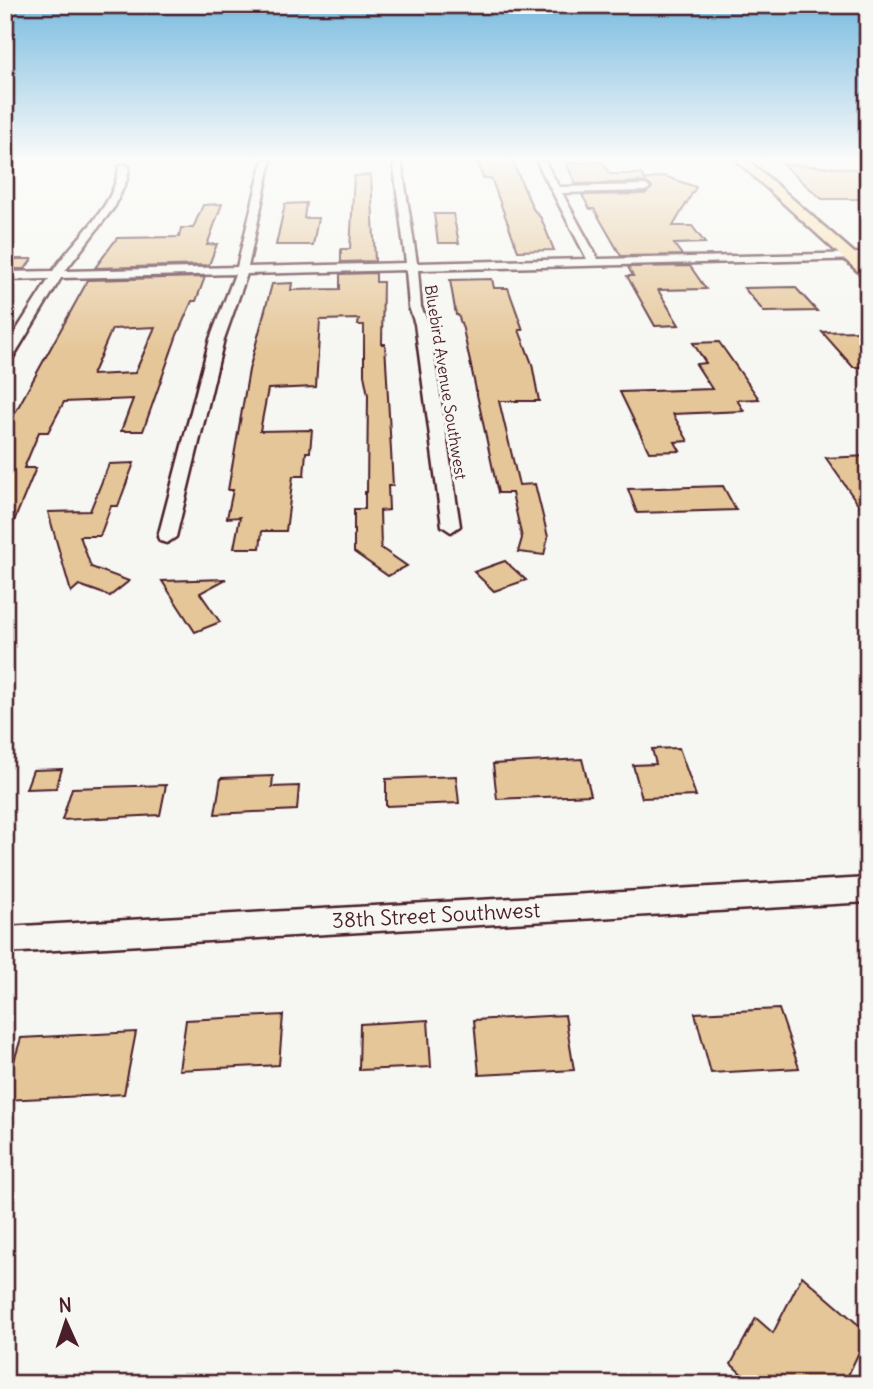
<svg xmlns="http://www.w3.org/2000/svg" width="873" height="1389" font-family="Delius,sans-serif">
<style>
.building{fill:#e5c698;stroke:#4a1f2b;stroke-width:2;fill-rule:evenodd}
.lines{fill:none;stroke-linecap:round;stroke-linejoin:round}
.minor-casing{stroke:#4a1f2b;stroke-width:5}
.major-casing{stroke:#4a1f2b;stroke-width:5}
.minor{fill:#f6f6f2;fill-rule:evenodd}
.major{fill:#f8deab;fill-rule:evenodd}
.labels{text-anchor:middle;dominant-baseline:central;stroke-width:6;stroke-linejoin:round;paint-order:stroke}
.far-street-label{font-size:16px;fill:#4a1f2b;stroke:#f6f6f2}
.near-street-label{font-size:21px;fill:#4a1f2b;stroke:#f6f6f2}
</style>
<rect width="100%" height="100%" fill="#f6f6f2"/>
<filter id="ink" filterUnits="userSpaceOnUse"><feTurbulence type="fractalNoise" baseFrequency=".0143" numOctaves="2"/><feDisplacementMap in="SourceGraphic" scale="14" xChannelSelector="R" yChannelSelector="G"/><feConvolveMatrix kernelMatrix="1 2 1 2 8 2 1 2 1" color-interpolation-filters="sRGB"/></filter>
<g filter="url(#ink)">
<!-- building -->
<g class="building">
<polygon points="477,160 512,160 533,209 541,218 554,250 518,251 491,178 483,178"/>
<polygon points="602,162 610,174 641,174 645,180 664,176 696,187 673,226 692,226 705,243 674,244 682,255 621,256 594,209 590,209 582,195 645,194 652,187 645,182 576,184 566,163"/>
<polygon points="782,164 868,170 868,199 822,199"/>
<polygon points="371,175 375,261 341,262 341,249 350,249 354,176"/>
<polygon points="306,203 304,218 318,218 313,245 276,245 285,204"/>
<polygon points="222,204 207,245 217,244 209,265 95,268 117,238 179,237 181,228 193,228 203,205"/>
<polygon points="434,214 453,214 459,243 438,243"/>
<polygon points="5,259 32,259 25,269 5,269"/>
<polygon points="690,266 706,289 658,290 679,325 655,326 627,276 633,276 628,267"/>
<polygon points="376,273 376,282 383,282 382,344 385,344 393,486 388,486 389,510 380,511 381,548 407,566 388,576 354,552 354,509 365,509 365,492 367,492 368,395 364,375 364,325 358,325 359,319 320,320 316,387 268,389 260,431 312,430 310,452 306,452 304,476 293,476 286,531 262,531 260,548 234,548 240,517 227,518 233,490 228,490 249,370 272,284 292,283 291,290 340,289 340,274"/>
<path d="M205 277 196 301H192L177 335 143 431H121L133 399 64 402 48 432H39L24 468H36L5 543V431L88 280ZM155 327 135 373 92 375 112 329Z"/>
<polygon points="492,279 494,288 508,288 523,330 519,330 532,364 539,401 499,401 519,485 535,484 548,537 544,555 518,552 522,538 512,493 498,493 463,329 458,315 456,315 450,280"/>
<polygon points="795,287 817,311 764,312 744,288"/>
<polygon points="859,331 868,340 868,367 853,367 822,332"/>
<polygon points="719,342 759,399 737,400 744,411 673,414 688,441 675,442 680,451 649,452 620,392 712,389 696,364 706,363 693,343"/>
<polygon points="868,456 868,518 826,458"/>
<polygon points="134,463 118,506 111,506 100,536 80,536 91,567 129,581 110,596 79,585 71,592 48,512 90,511 109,464"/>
<polygon points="723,486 736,510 637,513 628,489"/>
<polygon points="505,561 526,580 494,591 474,572"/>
<polygon points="226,579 200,593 220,622 195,632 162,581"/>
<polygon points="679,748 696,796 642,798 633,765 656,764 652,749"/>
<polygon points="582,759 591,795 497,799 493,764"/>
<polygon points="62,769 56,788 26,789 33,770"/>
<polygon points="273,776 272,787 299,786 297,810 215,814 221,778"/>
<polygon points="456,776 459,803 386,806 386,779"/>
<polygon points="166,785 160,815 62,820 72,788"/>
<polygon points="779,1009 799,1068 711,1073 695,1013"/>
<polygon points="283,1015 279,1065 179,1070 186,1020"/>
<polygon points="565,1015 574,1070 479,1075 474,1020"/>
<polygon points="428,1020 431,1067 359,1070 360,1024"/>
<polygon points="136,1032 124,1094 5,1100 5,1091 21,1038"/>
<polygon points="802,1276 868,1333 844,1384 752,1384 731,1364 756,1318 773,1333"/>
</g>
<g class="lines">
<defs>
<g id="minor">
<path d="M263 160H271L248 267 406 263 393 160H401L417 263 587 259 536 160H544L559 187 645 185 650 188 645 191 562 193 598 259 868 253V259L418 270 421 307 429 324 460 526 451 532 442 526 415 324 409 307 406 270 247 274 224 339 176 537 167 543 160 541 158 537 210 339 235 274 61 278 12 359 5 363V348L49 279 5 280V272L53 271C75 237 114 210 119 167L124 164 129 167 127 179 115 206 65 271 237 267Z"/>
<polygon points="868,878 868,902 5,953 5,927"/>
</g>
<polygon id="major" points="736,160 748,160 868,265 868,277 863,276"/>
</defs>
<!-- minor casing -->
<use href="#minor" class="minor-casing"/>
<!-- major casing -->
<use href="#major" class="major-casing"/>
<!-- minor -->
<use href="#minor" class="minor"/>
<!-- major -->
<use href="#major" class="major"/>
</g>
</g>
<!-- sky -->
<linearGradient id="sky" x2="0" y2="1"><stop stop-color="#7bbce0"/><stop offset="0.45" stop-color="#fbfbf9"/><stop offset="1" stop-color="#fbfbf9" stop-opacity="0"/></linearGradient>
<rect width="873" height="354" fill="url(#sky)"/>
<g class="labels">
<!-- far-street labels -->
<g class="far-street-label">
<text transform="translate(446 382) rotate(81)">Bluebird Avenue Southwest</text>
</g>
<!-- near-street labels -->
<g class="near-street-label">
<text transform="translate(436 915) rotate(-3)">38th Street Southwest</text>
</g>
</g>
<!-- margin -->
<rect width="873" height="1389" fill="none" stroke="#f6f6f2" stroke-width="28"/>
<rect x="14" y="14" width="845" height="1361" fill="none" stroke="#4a1f2b" stroke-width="2.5" filter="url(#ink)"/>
<!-- north arrow -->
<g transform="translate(66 1322) rotate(357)" stroke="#f6f6f2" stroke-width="5" paint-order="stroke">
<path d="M0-5L12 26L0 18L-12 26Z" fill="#4a1f2b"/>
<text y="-10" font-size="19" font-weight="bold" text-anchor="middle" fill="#4a1f2b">N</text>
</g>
</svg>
